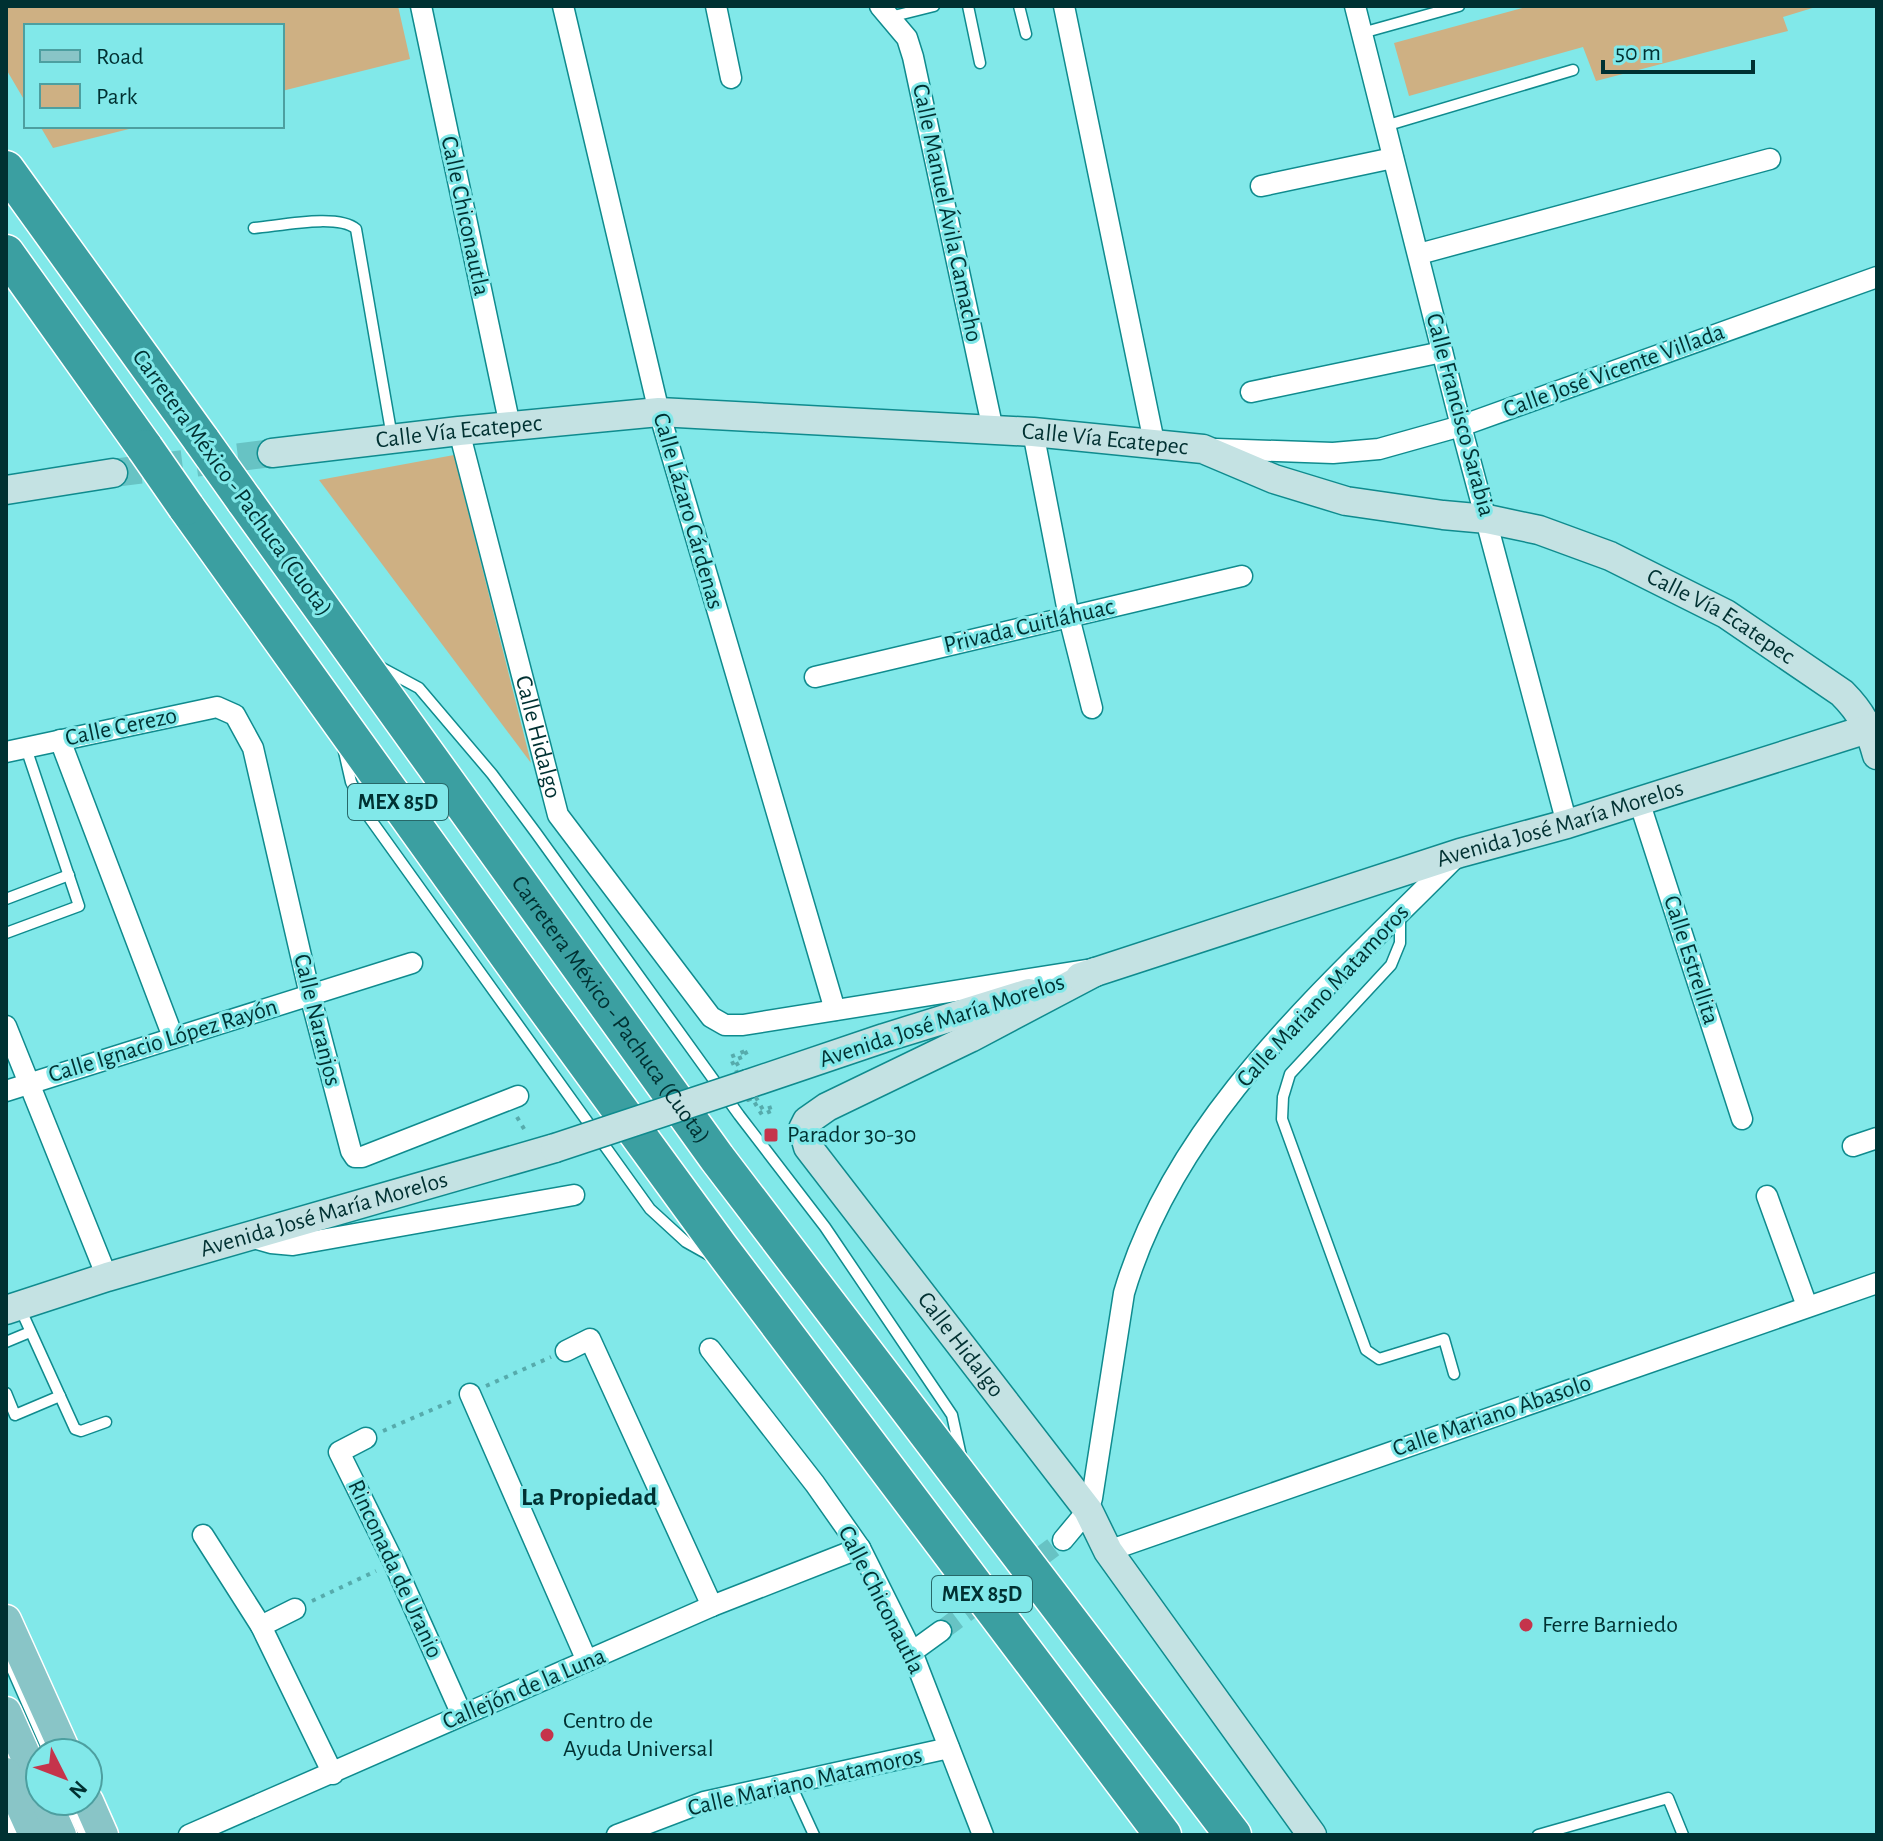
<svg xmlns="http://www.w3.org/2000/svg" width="1883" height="1841" font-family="'Alegreya Sans',sans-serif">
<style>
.green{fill:#ceb083}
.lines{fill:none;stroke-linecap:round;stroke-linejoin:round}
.street-tunnel{stroke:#67c3c4;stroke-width:20;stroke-dasharray:20 10;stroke-linecap:butt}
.secondary-tunnel{stroke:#67c3c4;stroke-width:28;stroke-dasharray:28 14;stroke-linecap:butt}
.lane-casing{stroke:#0f8b8e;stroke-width:13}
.street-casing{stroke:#0f8b8e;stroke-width:23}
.secondary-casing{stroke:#0f8b8e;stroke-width:31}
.primary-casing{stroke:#fff;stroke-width:33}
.highway-casing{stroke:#fff;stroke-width:39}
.path{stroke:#56abac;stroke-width:4;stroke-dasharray:4 6;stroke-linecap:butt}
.lane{stroke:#fff;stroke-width:10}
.street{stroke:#fff;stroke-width:20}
.secondary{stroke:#c4e2e3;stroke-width:28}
.primary{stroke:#89c5c7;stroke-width:30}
.highway{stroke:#3b9fa1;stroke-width:36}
.secondary-bridge-casing{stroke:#0f8b8e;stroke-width:31;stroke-linecap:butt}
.highway-bridge-casing{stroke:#fff;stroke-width:39;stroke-linecap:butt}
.secondary-bridge{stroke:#c4e2e3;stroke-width:28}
.highway-bridge{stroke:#3b9fa1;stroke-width:36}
.poi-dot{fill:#c5344b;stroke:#81e8e9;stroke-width:3}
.labels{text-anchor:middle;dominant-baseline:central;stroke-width:6;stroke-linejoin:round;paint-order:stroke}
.shield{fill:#81e8e9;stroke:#276869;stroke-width:2}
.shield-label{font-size:22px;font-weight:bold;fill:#003132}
.street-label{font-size:24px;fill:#003132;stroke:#81e8e9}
.poi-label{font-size:24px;fill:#003132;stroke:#81e8e9;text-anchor:start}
.neighbourhood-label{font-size:26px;font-weight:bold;fill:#003132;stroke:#81e8e9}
</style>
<rect width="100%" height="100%" fill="#81e8e9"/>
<!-- green -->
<g class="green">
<polygon points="6,6 398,6 410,59 282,91 282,26 26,26 26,103 6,69"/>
<polygon points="1530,6 1819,6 1783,17 1788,31 1596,81 1583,47 1409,96 1394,43"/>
<polygon points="40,126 141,126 53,148"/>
<polygon points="454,455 531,763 319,480"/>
</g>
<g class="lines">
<!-- street-tunnel -->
<polyline class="street-tunnel" points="941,1631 1063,1540"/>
<!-- secondary-tunnel -->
<polyline class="secondary-tunnel" points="113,473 272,453"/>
<defs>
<g id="lane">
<polyline points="968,6 980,63"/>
<polyline points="1019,6 1026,34"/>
<polyline points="890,17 934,6"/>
<polyline points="1362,33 1459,6"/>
<polyline points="1385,126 1573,70"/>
<path d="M254 228C279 226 338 213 356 229L392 437"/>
<polyline points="380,667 419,688 492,774 536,833 739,1115 825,1227 952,1415 961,1456"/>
<polyline points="343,747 351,782 366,813 650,1209 686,1242 711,1256"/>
<polyline points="6,899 69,875"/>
<polyline points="1400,914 1400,943 1391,965 1290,1074 1283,1097 1282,1119 1366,1350 1379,1359 1444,1339 1454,1374"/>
<polyline points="6,933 79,906 26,748"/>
<polyline points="20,1308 75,1429 81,1431 106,1422"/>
<polyline points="6,1342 30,1332"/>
<polyline points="6,1393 15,1415 60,1396"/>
<polyline points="8,1660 49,1753"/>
<polyline points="791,1785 814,1835"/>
<polyline points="69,1801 84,1835"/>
<polyline points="1538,1835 1668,1798 1683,1835"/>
</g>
<g id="street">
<polyline points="421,6 510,426"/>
<polyline points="563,6 659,412 835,1010"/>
<polyline points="716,6 731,78"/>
<polyline points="880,6 907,38 913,57 993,430"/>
<polyline points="1064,6 1154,442"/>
<polyline points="1355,6 1461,426 1567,824"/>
<polyline points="1261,186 1393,158"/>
<polyline points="1419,254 1770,159"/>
<polyline points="1251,392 1442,352"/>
<path id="s1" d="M459 431 558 815 711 1017 725 1025H743L1086 970"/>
<polyline points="1033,432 1069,617 1092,708"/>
<polyline points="1215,449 1333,453 1379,449 1461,426 1877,277"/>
<polyline points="815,677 1242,576"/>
<polyline points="60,740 173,1037"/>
<polyline points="6,752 217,707 235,715 253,748 310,995 351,1151 355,1157 362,1157 518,1096"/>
<polyline points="1639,801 1742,1119"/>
<polyline points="6,1026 107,1277"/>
<polyline points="6,1091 412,963"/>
<polyline points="1853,1146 1877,1138"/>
<polyline points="1767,1196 1807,1306"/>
<polyline points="250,1237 271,1243 293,1245 574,1195"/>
<polyline points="710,1349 815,1484 860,1548 912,1652 983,1835"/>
<polyline points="566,1351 590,1339 712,1606"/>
<polyline points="470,1394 587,1661"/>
<polyline points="366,1438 339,1452 394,1563 462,1715"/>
<polyline points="203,1535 261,1626 333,1774"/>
<path d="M1063 1540 1088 1510 1092 1498 1124 1293C1177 1113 1330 985 1457 856"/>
<polyline points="1108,1551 1877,1283"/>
<polyline points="261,1626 295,1609"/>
<polyline points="912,1652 941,1631"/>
<polyline points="6,1830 27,1819"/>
<polyline points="189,1835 712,1606 860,1548"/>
<polyline points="617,1835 704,1802 949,1748"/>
</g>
<g id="secondary">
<path id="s2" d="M272 453 459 431 659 412 1033 432 1203 449 1274 479 1346 501 1443 515 1487 519 1539 530 1610 556 1726 614 1842 693C1861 712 1870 729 1877 755"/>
<polyline points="6,490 113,473"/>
<path id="s3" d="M1095 972 970 1038 827 1107 807 1121 803 1129 808 1147 1088 1510 1108 1551 1312 1835"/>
<path id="s4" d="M1080 977 1460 853 1567 824 1877 726"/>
<polyline points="748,1084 884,1038 1029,993"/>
<path id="s5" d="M6 1310 107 1277 555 1148"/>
</g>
<g id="primary">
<polyline points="6,1620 66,1753"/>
<polyline points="6,1712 40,1788"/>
<polyline points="6,1773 34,1835"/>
<polyline points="46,1801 61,1835"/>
<polyline points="88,1801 103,1835"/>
</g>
<g id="highway">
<polyline points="6,169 202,441"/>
<polyline points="6,253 145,448"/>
<path id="s6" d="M244 500 717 1158 1233 1835"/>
<polyline points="186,507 536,995 720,1247 1163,1835"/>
</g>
</defs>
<!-- lane casing -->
<use href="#lane" class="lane-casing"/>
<!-- street casing -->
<use href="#street" class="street-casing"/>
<!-- secondary casing -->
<use href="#secondary" class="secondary-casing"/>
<!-- primary casing -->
<use href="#primary" class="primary-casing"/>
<!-- highway casing -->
<use href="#highway" class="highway-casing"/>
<!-- path -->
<g class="path">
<polygon points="745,1051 747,1055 735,1060 763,1110 772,1107 773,1110 762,1115 752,1098 748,1100 730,1075 737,1072 730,1057"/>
<polyline points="517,1117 527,1134"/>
<polyline points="486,1386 551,1357"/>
<polyline points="383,1431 452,1401"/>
<polyline points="312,1601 376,1571"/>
</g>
<!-- lane -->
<use href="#lane" class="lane"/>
<!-- street -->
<use href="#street" class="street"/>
<!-- secondary -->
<use href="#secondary" class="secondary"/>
<!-- primary -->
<use href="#primary" class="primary"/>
<!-- highway -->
<use href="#highway" class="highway"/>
<defs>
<polyline id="secondary-bridge" points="555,1148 748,1084"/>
<g id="highway-bridge">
<polyline points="202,441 244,500"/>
<polyline points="145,448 186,507"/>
</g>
</defs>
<!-- secondary-bridge casing -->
<use href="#secondary-bridge" class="secondary-bridge-casing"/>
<!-- highway-bridge casing -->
<use href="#highway-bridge" class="highway-bridge-casing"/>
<!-- secondary-bridge -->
<use href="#secondary-bridge" class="secondary-bridge"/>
<!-- highway-bridge -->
<use href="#highway-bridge" class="highway-bridge"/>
</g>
<!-- markers -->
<g class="poi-dot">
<rect x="763" y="1127" width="16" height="16" rx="4"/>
<circle cx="1526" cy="1625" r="8"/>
<circle cx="547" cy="1735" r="8"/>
</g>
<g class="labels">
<!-- shield labels -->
<g class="shield">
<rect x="348" y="784" width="100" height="36" rx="6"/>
<rect x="932" y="1576" width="100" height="36" rx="6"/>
</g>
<g class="shield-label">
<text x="398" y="802">MEX 85D</text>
<text x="982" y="1594">MEX 85D</text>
</g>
<!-- street labels -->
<g class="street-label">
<text transform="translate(947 213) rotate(78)">Calle Manuel Ávila Camacho</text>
<text transform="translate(465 216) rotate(78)">Calle Chiconautla</text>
<text transform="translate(1614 371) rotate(-20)">Calle José Vicente Villada</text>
<text transform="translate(1460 415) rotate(75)">Calle Francisco Sarabia</text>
<text stroke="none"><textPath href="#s2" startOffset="188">Calle Vía Ecatepec</textPath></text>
<text stroke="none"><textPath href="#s2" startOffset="836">Calle Vía Ecatepec</textPath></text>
<text transform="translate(232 483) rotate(54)">Carretera México - Pachuca (Cuota)</text>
<text transform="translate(688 511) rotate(74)">Calle Lázaro Cárdenas</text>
<text stroke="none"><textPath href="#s2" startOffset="1484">Calle Vía Ecatepec</textPath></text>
<text transform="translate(1029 626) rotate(-13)">Privada Cuitláhuac</text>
<text transform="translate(121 727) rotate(-12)">Calle Cerezo</text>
<text stroke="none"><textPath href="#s1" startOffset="316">Calle Hidalgo</textPath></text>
<text stroke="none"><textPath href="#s4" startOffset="504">Avenida José María Morelos</textPath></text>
<text transform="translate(1691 960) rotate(72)">Calle Estrellita</text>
<text transform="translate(1323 996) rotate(-47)">Calle Mariano Matamoros</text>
<text stroke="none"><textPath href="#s6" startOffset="628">Carretera México - Pachuca (Cuota)</textPath></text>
<text transform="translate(317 1020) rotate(76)">Calle Naranjos</text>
<text transform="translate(942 1021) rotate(-18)">Avenida José María Morelos</text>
<text transform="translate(163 1041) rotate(-17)">Calle Ignacio López Rayón</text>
<text stroke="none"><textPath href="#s5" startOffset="332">Avenida José María Morelos</textPath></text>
<text stroke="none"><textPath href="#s3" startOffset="602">Calle Hidalgo</textPath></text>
<text transform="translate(1492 1416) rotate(-19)">Calle Mariano Abasolo</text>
<text transform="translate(395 1569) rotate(65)">Rinconada de Uranio</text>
<text transform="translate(881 1600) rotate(63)">Calle Chiconautla</text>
<text transform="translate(524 1689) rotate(-23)">Callejón de la Luna</text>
<text transform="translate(805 1782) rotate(-13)">Calle Mariano Matamoros</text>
</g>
<!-- poi labels -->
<g class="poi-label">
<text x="787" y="1135">Parador 30-30</text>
<text x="1542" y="1625">Ferre Barniedo</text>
<text x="563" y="1721">Centro de<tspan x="563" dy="28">Ayuda Universal</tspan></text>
</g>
<!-- neighbourhood labels -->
<g class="neighbourhood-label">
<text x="589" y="1497">La Propiedad</text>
</g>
</g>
<!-- border -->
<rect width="1883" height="1841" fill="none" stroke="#003132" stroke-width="16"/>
<!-- legend -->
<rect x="24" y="24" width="260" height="104" fill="#81e8e9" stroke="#4d9fa0" stroke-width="2"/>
<rect x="40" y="50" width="40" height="12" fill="#89c5c7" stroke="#4d9fa0" stroke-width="2"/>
<text x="96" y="64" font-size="24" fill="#003132">Road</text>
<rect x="40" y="84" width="40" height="24" fill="#ceb083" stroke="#4d9fa0" stroke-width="2"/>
<text x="96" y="104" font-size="24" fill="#003132">Park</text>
<!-- north arrow -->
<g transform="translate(64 1777) rotate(132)"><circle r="38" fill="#81e8e9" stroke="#4d9fa0" stroke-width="2"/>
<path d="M0-6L14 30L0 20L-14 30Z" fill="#c5344b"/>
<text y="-12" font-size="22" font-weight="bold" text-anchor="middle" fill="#003132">N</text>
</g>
<!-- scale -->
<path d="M1603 60v12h150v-12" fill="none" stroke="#003132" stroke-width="4"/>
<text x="1615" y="60" font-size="24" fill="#003132" stroke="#81e8e9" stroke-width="6" paint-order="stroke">50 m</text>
</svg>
